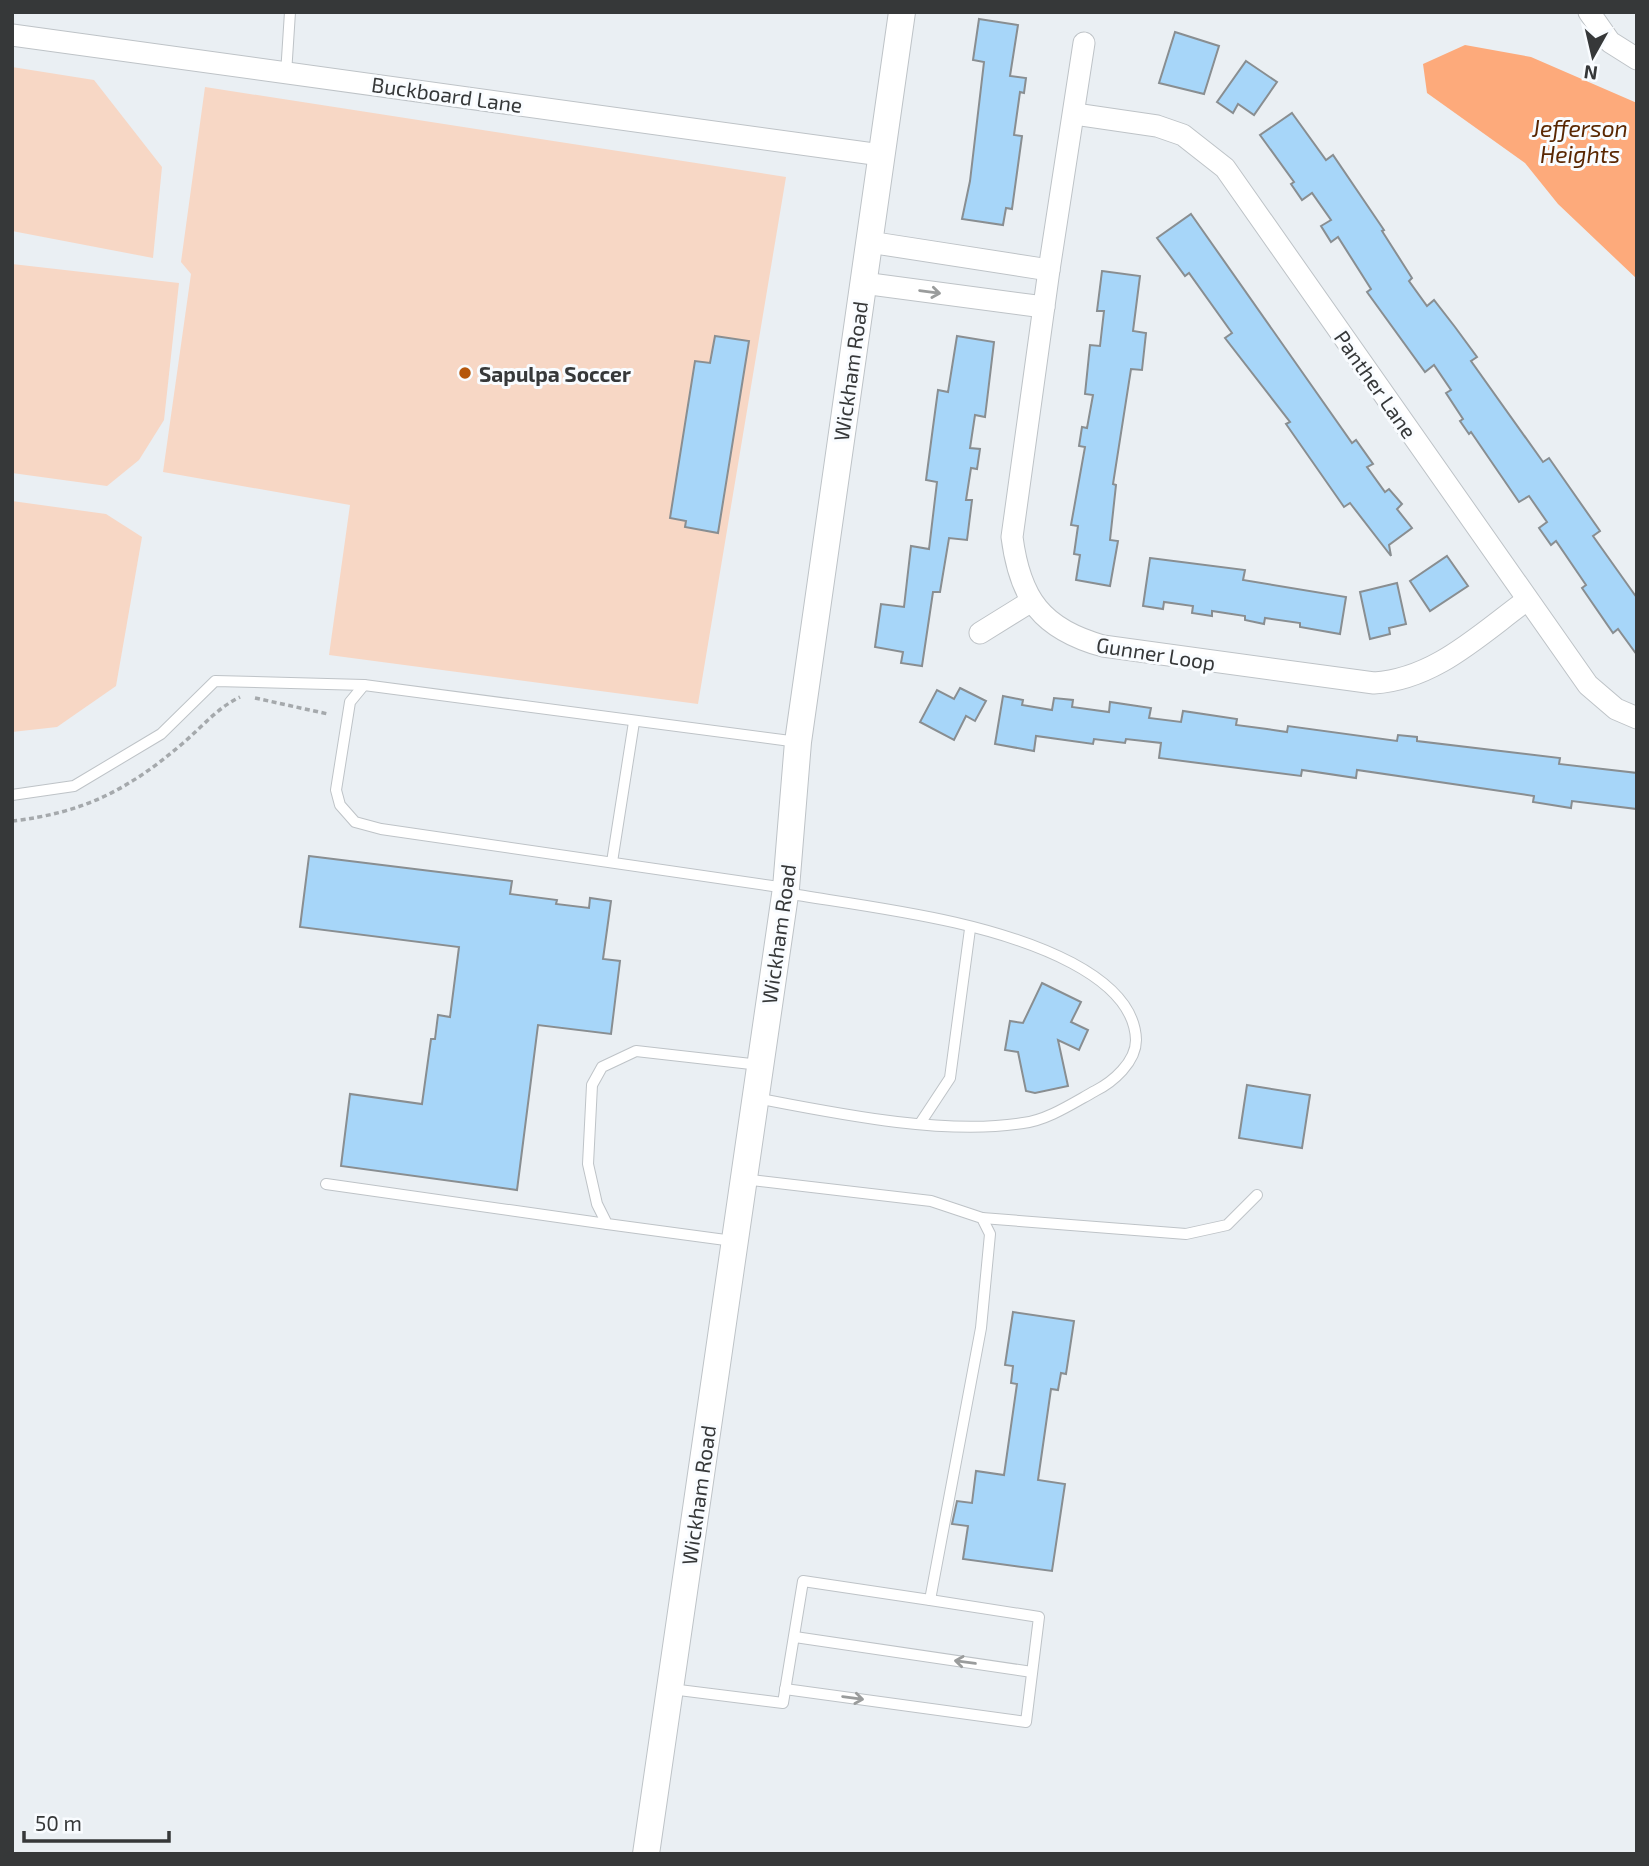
<svg xmlns="http://www.w3.org/2000/svg" width="1649" height="1866" font-family="'Exo 2',sans-serif">
<style>
.green{fill:#f7d7c5}
.water{fill:#fdaa7b}
.building{fill:#a7d6f9;stroke:#898e91;stroke-width:2}
.lines{fill:none;stroke-linecap:round;stroke-linejoin:round}
.service-casing{stroke:#bec3c7;stroke-width:12}
.minor-casing{stroke:#bec3c7;stroke-width:23}
.tertiary-casing{stroke:#bec3c7;stroke-width:28}
.path{stroke:#a5a9ac;stroke-width:3.5;stroke-dasharray:5 3.5;stroke-linecap:butt}
.service{stroke:#fff;stroke-width:10}
.minor{stroke:#fff;stroke-width:21}
.tertiary{stroke:#fff;stroke-width:26}
.oneway{stroke:#9a9c9c}
.poi-dot{fill:#b5560b;stroke:#f9fcff;stroke-width:2.5}
.labels{text-anchor:middle;dominant-baseline:central;stroke-width:6;stroke-linejoin:round;paint-order:stroke}
.street-label{font-size:21px;fill:#363839;stroke:#f9fcff}
.poi-label{font-size:21px;font-weight:bold;fill:#363839;stroke:#f9fcff;text-anchor:start}
.water-label{font-size:23px;font-style:italic;fill:#5a2702;stroke:#f9fcff}
</style>
<rect width="100%" height="100%" fill="#eaeff3"/>
<!-- green -->
<g class="green">
<polygon points="12,67 94,80 162,167 153,258 12,231"/>
<polygon points="205,87 786,177 698,704 329,655 350,505 163,472 191,274 181,262"/>
<polygon points="12,264 179,283 164,420 139,460 107,486 12,473"/>
<polygon points="12,501 106,514 142,537 116,686 57,727 12,732"/>
</g>
<!-- water -->
<polygon class="water" points="1465,45 1531,57 1637,103 1637,279 1558,204 1525,163 1427,93 1423,64"/>
<!-- building -->
<g class="building">
<polygon points="979,19 1018,25 1010,76 1026,78 1024,93 1020,92 1014,135 1022,136 1012,209 1006,208 1003,225 962,219 970,181 984,62 973,60"/>
<polygon points="1175,32 1219,46 1204,94 1159,83"/>
<polygon points="1246,61 1277,82 1254,115 1238,104 1233,113 1217,102"/>
<polygon points="1292,113 1326,160 1333,155 1384,230 1382,231 1412,278 1409,281 1427,306 1434,300 1455,327 1477,357 1471,361 1543,462 1549,458 1600,531 1593,536 1637,598 1637,655 1618,629 1613,633 1582,588 1586,585 1556,541 1551,545 1539,528 1547,522 1529,496 1519,502 1471,432 1469,434 1460,421 1463,419 1446,393 1451,390 1434,365 1425,372 1367,292 1371,289 1338,237 1331,242 1321,226 1331,220 1312,193 1302,200 1291,184 1294,182 1260,135"/>
<polygon points="1191,214 1352,443 1356,440 1373,464 1367,467 1385,492 1389,489 1402,504 1397,509 1412,528 1389,545 1391,556 1350,503 1344,507 1286,424 1290,422 1225,338 1232,333 1189,273 1185,276 1157,238"/>
<polygon points="1102,271 1140,276 1133,331 1146,333 1142,370 1131,369 1113,484 1116,485 1110,540 1118,541 1110,586 1076,580 1080,555 1074,554 1078,526 1071,525 1085,447 1079,446 1082,427 1087,428 1093,395 1085,394 1090,345 1100,346 1104,311 1097,311"/>
<polygon points="715,336 749,341 718,533 685,527 686,521 670,518 695,361 710,363"/>
<polygon points="957,336 994,342 985,417 975,415 970,448 980,449 977,469 971,468 966,500 972,500 967,540 949,538 940,592 933,592 922,666 901,663 903,652 875,647 881,604 904,607 911,546 929,549 937,482 926,480 933,427 938,390 948,392"/>
<polygon points="1447,556 1468,586 1430,611 1410,581"/>
<polygon points="1150,558 1245,570 1243,580 1346,597 1340,634 1300,627 1300,623 1265,618 1264,624 1245,620 1245,616 1212,611 1212,616 1192,613 1193,606 1164,602 1163,609 1143,606"/>
<polygon points="1397,583 1406,624 1389,628 1390,634 1370,639 1360,592"/>
<polygon points="960,688 986,701 975,721 966,716 954,740 920,722 937,690 954,699"/>
<polygon points="1003,696 1023,700 1022,705 1052,710 1054,698 1073,700 1072,707 1109,712 1110,702 1151,708 1149,718 1181,722 1183,711 1237,719 1236,725 1267,729 1287,732 1288,726 1397,741 1398,735 1417,737 1417,741 1560,758 1559,764 1637,773 1637,809 1572,801 1571,808 1533,802 1534,796 1357,770 1356,778 1302,770 1301,776 1159,758 1161,743 1126,739 1125,743 1094,739 1093,744 1036,736 1034,751 995,744"/>
<polygon points="309,856 512,881 510,894 557,900 556,904 589,908 590,898 611,901 603,959 620,961 611,1034 538,1025 517,1190 341,1166 350,1094 422,1104 431,1039 435,1039 438,1015 450,1017 459,947 300,927"/>
<polygon points="1042,983 1081,1002 1071,1022 1088,1030 1079,1050 1058,1040 1068,1086 1035,1093 1026,1091 1018,1052 1005,1050 1010,1021 1023,1023"/>
<polygon points="1247,1085 1310,1095 1302,1148 1239,1138"/>
<polygon points="1013,1312 1074,1321 1066,1374 1061,1373 1058,1390 1051,1389 1038,1480 1065,1484 1052,1571 963,1559 968,1526 952,1524 957,1501 972,1503 976,1471 1004,1475 1017,1384 1011,1383 1013,1366 1005,1365"/>
</g>
<g class="lines">
<defs>
<g id="service">
<polyline points="286,74 290,12"/>
<polyline points="12,795 74,786 161,734 215,681 364,685"/>
<polyline points="612,862 634,722"/>
<polyline points="786,888 381,829 355,822 340,805 336,790 350,702 364,685 798,742"/>
<path d="M756 1098C834 1113 944 1136 1023 1123 1048 1120 1073 1103 1095 1091 1113 1082 1136 1062 1136 1040 1135 1003 1102 979 1072 963 990 920 876 908 785 893"/>
<polyline points="921,1122 950,1078 970,929"/>
<polyline points="326,1184 607,1224"/>
<polyline points="982,1218 1186,1234 1227,1225 1257,1195"/>
<polyline points="733,1241 607,1224 597,1204 588,1164 592,1085 602,1067 636,1051 760,1065"/>
<polyline points="795,1637 1032,1672"/>
<polyline points="671,1689 783,1703 803,1581 930,1600 981,1328 990,1234 982,1218 931,1201 743,1179"/>
<polyline points="785,1689 1026,1722 1039,1617 930,1600"/>
</g>
<g id="minor">
<polyline points="1589,12 1610,42 1637,59"/>
<polyline points="12,35 881,155"/>
<path d="M1084 43 1049 270 1012 537C1020 599 1042 629 1103 646L1374 683C1435 679 1479 635 1527 600"/>
<polyline points="1075,114 1157,126 1183,135 1225,168 1588,685 1616,709 1637,718"/>
<polyline points="869,242 1049,270"/>
<polyline points="863,283 1044,307"/>
<polyline points="980,633 1030,602"/>
</g>
<polyline id="tertiary" points="646,1854 786,888 798,742 902,12"/>
</defs>
<!-- service casing -->
<use href="#service" class="service-casing"/>
<!-- minor casing -->
<use href="#minor" class="minor-casing"/>
<!-- tertiary casing -->
<use href="#tertiary" class="tertiary-casing"/>
<!-- path -->
<g class="path">
<polyline points="255,698 328,714"/>
<path d="M12 821C83 813 128 790 182 744 202 727 217 708 240 697"/>
</g>
<!-- service -->
<use href="#service" class="service"/>
<!-- minor -->
<use href="#minor" class="minor"/>
<!-- tertiary -->
<use href="#tertiary" class="tertiary"/>
</g>
<!-- one-way arrows -->
<defs><path id="oneway-shaft" d="M-6 0H5M1.5-3L5.5 0L1.5 3" fill="none" stroke-width="1.6" stroke-linecap="round" stroke-linejoin="round" transform="scale(1.75)"/></defs>
<g class="oneway">
<use href="#oneway-shaft" transform="translate(930 292) rotate(8)"/>
<use href="#oneway-shaft" transform="translate(965 1662) rotate(-172)"/>
<use href="#oneway-shaft" transform="translate(853 1698) rotate(8)"/>
</g>
<!-- markers -->
<circle class="poi-dot" cx="465" cy="373" r="7"/>
<g class="labels">
<!-- street labels -->
<g class="street-label">
<text transform="translate(447 94) rotate(8)">Buckboard Lane</text>
<text transform="translate(850 371) rotate(-82)">Wickham Road</text>
<text transform="translate(1376 384) rotate(55)">Panther Lane</text>
<text transform="translate(1156 653) rotate(9)">Gunner Loop</text>
<text transform="translate(778 934) rotate(-82)">Wickham Road</text>
<text transform="translate(698 1495) rotate(-82)">Wickham Road</text>
</g>
<!-- poi labels -->
<g class="poi-label">
<text x="479" y="373">Sapulpa Soccer</text>
</g>
<!-- water labels -->
<g class="water-label">
<text x="1580" y="128">Jefferson<tspan x="1580" dy="26">Heights</tspan></text>
</g>
</g>
<!-- border -->
<rect width="1649" height="1866" fill="none" stroke="#363839" stroke-width="28"/>
<!-- north arrow -->
<g transform="translate(1593 56) rotate(188)" stroke="#f9fcff" stroke-width="5" paint-order="stroke">
<path d="M0-5L12 26L0 18L-12 26Z" fill="#363839"/>
<text y="-10" font-size="19" font-weight="bold" text-anchor="middle" fill="#363839">N</text>
</g>
<!-- scale -->
<path d="M24 1831v10h145v-10" fill="none" stroke="#363839" stroke-width="3.5"/>
<text x="35" y="1831" font-size="21" fill="#363839" stroke="#f9fcff" stroke-width="5" paint-order="stroke">50 m</text>
</svg>
